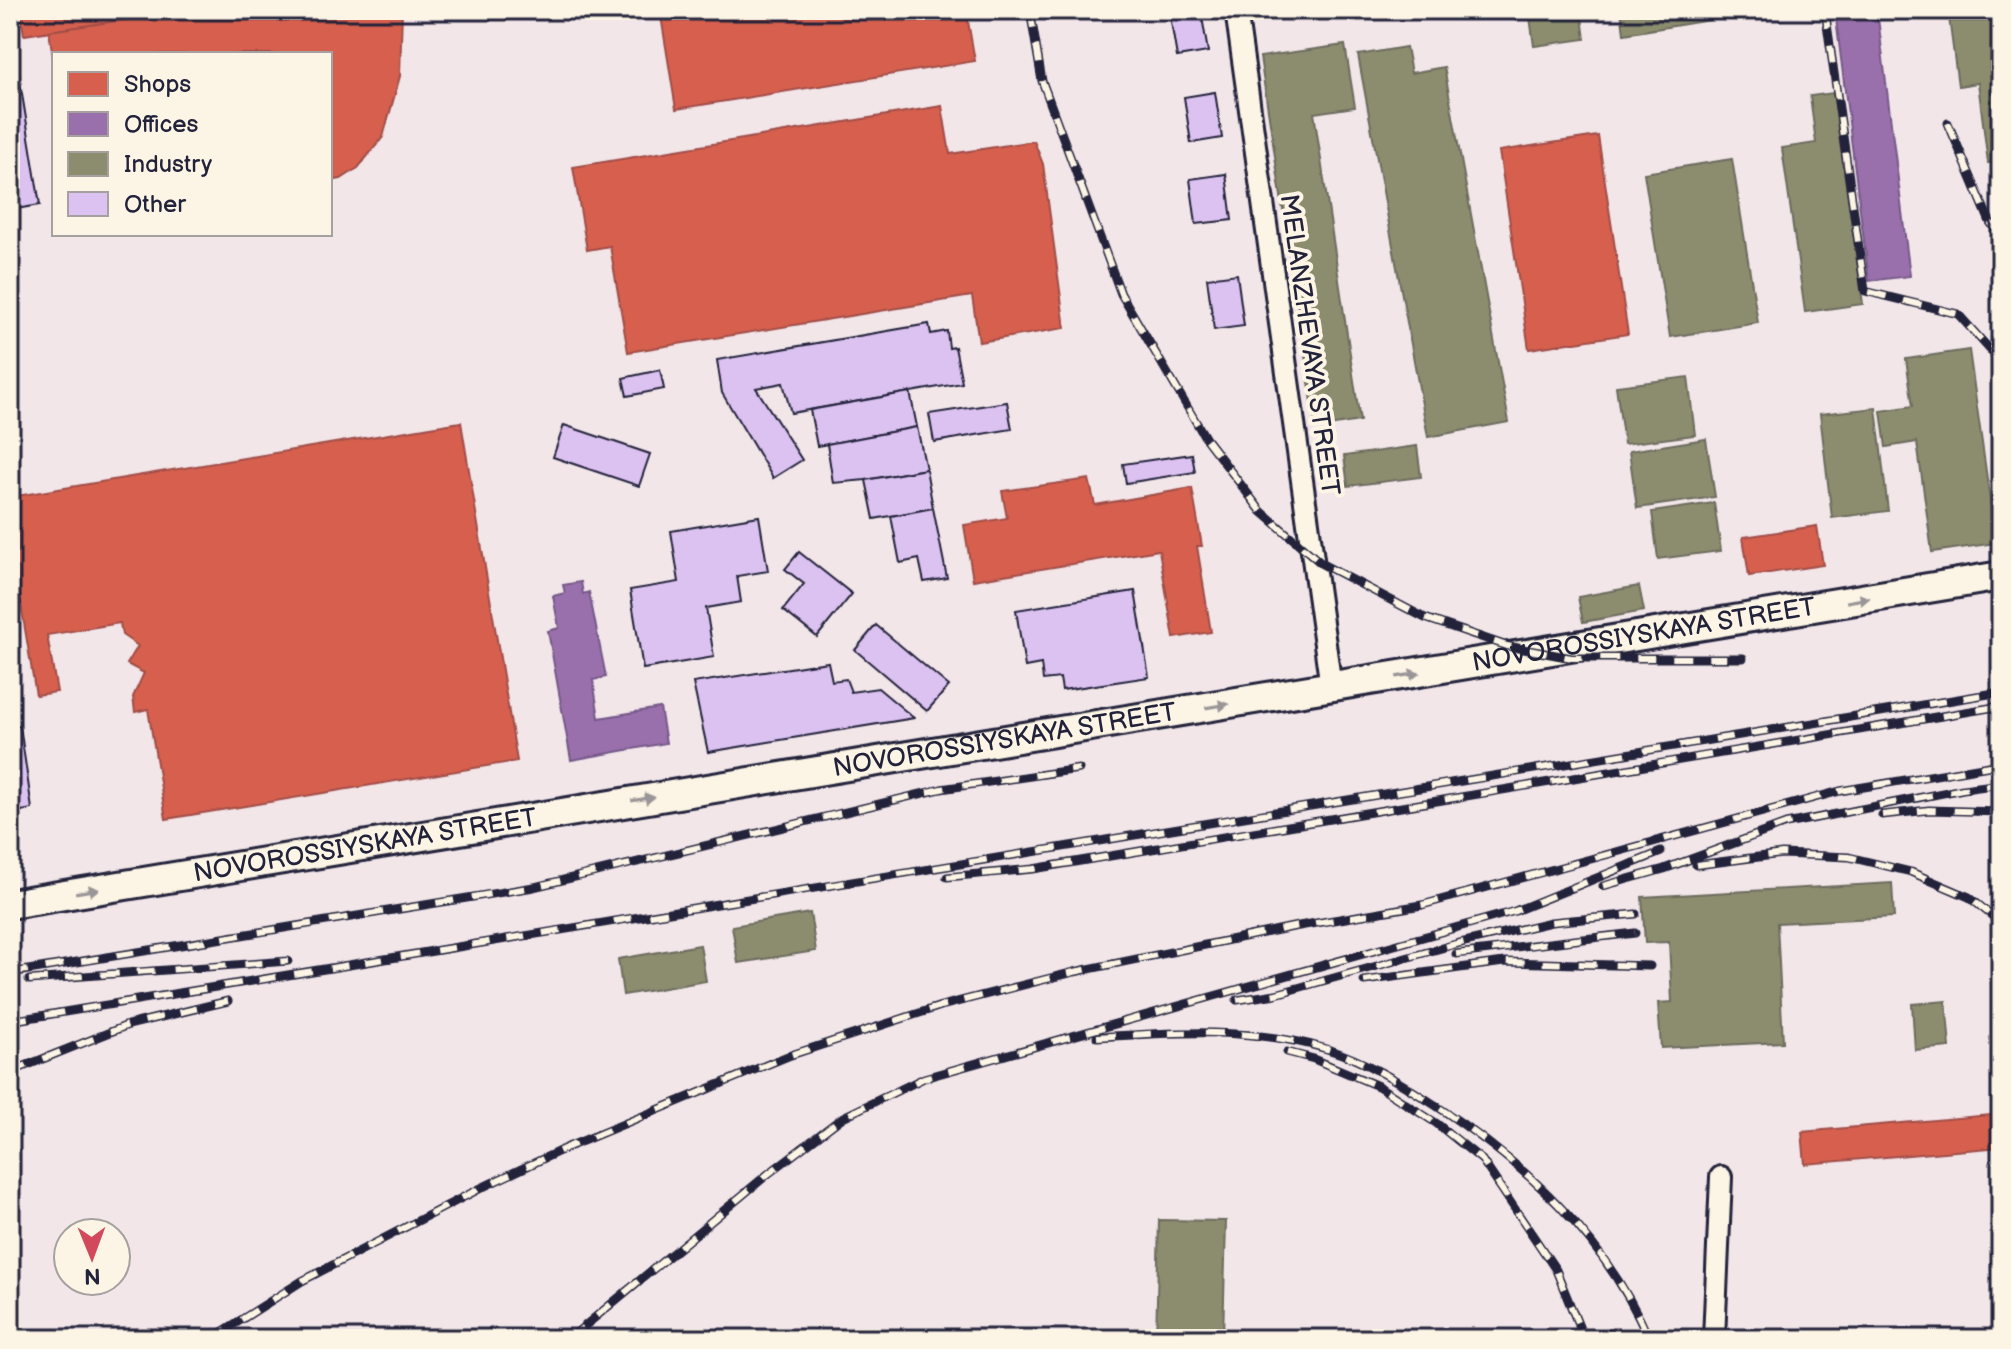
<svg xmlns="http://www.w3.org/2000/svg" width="2011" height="1349" font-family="'Balsamiq Sans',sans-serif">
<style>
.shops{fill:#d6604d;stroke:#a04d48;stroke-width:2}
.offices{fill:#9970ab;stroke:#755989;stroke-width:2}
.industry{fill:#8c8c6e;stroke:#6c6c5f;stroke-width:2}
.building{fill:#dcc2f1;stroke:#22223b;stroke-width:2}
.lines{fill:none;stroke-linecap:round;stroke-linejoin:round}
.minor-casing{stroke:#22223b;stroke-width:26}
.secondary-casing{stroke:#22223b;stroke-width:34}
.minor{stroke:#fcf5e5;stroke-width:20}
.secondary{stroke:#fcf5e5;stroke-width:28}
.rail-casing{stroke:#22223b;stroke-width:9}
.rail{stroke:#fcf5e5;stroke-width:6;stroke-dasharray:18;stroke-linecap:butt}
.oneway{fill:#9a9698}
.labels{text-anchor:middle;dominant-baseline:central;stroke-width:8;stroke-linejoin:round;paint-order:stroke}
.street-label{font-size:26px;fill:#22223b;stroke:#fcf5e5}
</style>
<rect width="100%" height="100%" fill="#f2e6e9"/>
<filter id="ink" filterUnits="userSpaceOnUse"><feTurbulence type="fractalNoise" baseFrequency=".0125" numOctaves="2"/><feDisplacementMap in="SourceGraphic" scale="16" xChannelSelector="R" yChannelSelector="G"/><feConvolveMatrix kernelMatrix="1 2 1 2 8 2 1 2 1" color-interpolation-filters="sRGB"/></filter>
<g filter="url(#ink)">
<!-- shops -->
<g class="shops">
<polygon points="20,10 172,10 172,13 24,35"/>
<polygon points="172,10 402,10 400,76 383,137 358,168 341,179 330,181 330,54 54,54 54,64 49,31 172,13"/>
<polygon points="660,10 966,10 975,61 676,109"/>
<polygon points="942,106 950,154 1034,141 1043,164 1065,328 979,342 972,296 628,352 610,246 587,250 573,167"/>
<polygon points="1598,136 1628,334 1529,349 1499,151"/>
<polygon points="461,422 517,761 166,819 148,709 135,712 133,697 144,673 127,664 138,646 122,635 120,623 47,635 57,692 36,695 10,539 10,497"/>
<polygon points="1089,479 1095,505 1192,488 1202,546 1197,546 1211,632 1174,638 1159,550 973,580 964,525 1007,518 1002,491"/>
<polygon points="1817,526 1823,565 1749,576 1743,537"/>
<polygon points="2001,1114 2001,1147 1805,1164 1802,1132"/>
</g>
<!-- offices -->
<g class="offices">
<polygon points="1877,10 1910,276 1869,281 1835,11"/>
<polygon points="581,582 583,594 589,592 606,677 593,680 599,718 660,708 666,743 571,760 548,631 559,628 553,596 565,593 563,585"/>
</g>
<!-- industry -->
<g class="industry">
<polygon points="1529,10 1581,10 1585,39 1534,46"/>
<polygon points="1621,10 1728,10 1729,17 1624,34"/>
<polygon points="1948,10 2001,10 2001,161 1988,163 1978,83 1958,86"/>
<polygon points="1345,45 1355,107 1314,113 1360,421 1316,428 1260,57"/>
<polygon points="1406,47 1411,73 1444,67 1509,422 1428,437 1358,55"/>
<polygon points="1833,93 1863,304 1805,312 1782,148 1816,143 1810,96"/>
<polygon points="1732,159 1758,323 1670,337 1644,173"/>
<polygon points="1969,350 1996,543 1932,552 1917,442 1886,447 1881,411 1913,406 1906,359"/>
<polygon points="1688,377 1695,435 1624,444 1616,386"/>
<polygon points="1876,408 1888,511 1832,518 1820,414"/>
<polygon points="1706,439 1715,497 1637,508 1629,451"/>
<polygon points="1417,446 1421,477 1348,486 1344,456"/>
<polygon points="1714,503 1721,551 1658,559 1652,512"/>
<polygon points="1639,586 1644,611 1583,622 1578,597"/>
<polygon points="1892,883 1894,917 1777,923 1783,1042 1661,1048 1658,1003 1672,1002 1669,942 1645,943 1642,897"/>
<polygon points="810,913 816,951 738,963 732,926"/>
<polygon points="700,945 706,981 623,995 618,959"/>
<polygon points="1946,1001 1950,1047 1915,1050 1912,1004"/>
<polygon points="1159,1220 1226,1221 1223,1339 1156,1339"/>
</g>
<!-- building -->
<g class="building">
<polygon points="1201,11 1208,52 1177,57 1170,16"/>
<polygon points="16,57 40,205 10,210 10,58"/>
<polygon points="1215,92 1222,138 1191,143 1184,97"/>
<polygon points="1226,174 1232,220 1196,224 1190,179"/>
<polygon points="1237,274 1244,326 1214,330 1207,278"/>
<polygon points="929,324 931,334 947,331 949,348 955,347 962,383 791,413 783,383 756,388 802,460 773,478 722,393 717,360"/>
<polygon points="660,370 664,389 627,396 623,378"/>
<polygon points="910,392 917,427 817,446 810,410"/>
<polygon points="1007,402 1012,429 934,442 929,414"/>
<polygon points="564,425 650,454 639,486 553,457"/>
<polygon points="917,427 926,469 866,480 833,483 827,444"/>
<polygon points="1192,454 1195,472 1126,483 1123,464"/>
<polygon points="926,469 933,508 874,519 866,480"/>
<polygon points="933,508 947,578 924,582 919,559 900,563 891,516"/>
<polygon points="759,516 768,571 737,576 741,602 706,608 714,657 643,669 630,590 679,582 671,531"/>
<polygon points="10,539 21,604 10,606"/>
<polygon points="799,552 852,594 817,637 783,610 804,584 785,569"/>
<polygon points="1135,591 1149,677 1062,690 1060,678 1043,680 1041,664 1025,667 1016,610"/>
<polygon points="876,625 949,686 927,711 855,650"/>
<polygon points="828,662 832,681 846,679 851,692 878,688 914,718 708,752 693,683"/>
<polygon points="20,726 32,809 11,813 10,727"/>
</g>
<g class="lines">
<defs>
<g id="minor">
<polyline points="1236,10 1331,687"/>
<polyline points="1714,1339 1721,1177"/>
</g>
<g id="secondary">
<path id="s1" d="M10 904 2001 576"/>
</g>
</defs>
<!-- minor casing -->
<use href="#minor" class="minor-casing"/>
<!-- secondary casing -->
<use href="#secondary" class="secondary-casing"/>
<!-- minor -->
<use href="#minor" class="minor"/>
<!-- secondary -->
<use href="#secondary" class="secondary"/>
<defs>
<g id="rail">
<polyline points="1030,10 1042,81 1121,294 1206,439 1261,511 1322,564 1425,618 1507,646 1572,658 1743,658"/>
<polyline points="1825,10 1865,291 1958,314 2001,362"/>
<polyline points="1948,123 1990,222 2001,237"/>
<polyline points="1882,815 1929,810 2001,812"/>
<polyline points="1696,865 1782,854 1849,857 1911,872 1969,897 2001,923"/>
<polyline points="947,877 1033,869 2001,706"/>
<polyline points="1603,886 1664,869 1786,824 1963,789 2001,784"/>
<polyline points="1456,954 1635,933"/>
<polyline points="10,973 534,887 941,789 1079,769"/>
<polyline points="29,980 288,961"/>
<polyline points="1364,981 1504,962 1650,966"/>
<polyline points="1237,1000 1276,994 1456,944 1551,922 1636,914"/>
<polyline points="10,1021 2001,692"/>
<path d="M1097 1037C1174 1032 1252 1027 1327 1049 1366 1061 1401 1083 1435 1105 1526 1165 1605 1237 1649 1339"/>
<polyline points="1287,1052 1314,1059 1378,1086 1436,1123 1482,1160 1556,1270 1584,1339"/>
<polyline points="10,1072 128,1025 228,1001"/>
<polyline points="211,1339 302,1281 483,1187 568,1147 788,1056 941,1006 1074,972 1293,927 1422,905 1840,791 2001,764"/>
<polyline points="569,1339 768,1174 843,1117 924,1078 1515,911 1661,852"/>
</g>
</defs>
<!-- rail casing -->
<use href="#rail" class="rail-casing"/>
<!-- rail -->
<use href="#rail" class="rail"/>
</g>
<!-- one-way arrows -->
<defs><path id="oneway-solid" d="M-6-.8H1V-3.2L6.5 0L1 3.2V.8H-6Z" transform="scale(2)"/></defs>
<g class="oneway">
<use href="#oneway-solid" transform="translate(1858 600) rotate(-10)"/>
<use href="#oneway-solid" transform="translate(1408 675) rotate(-9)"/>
<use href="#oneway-solid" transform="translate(1217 706) rotate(-9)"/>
<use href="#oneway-solid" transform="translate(643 799) rotate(-9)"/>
<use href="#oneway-solid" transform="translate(87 891) rotate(-9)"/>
</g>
</g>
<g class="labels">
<!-- street labels -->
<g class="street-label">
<text transform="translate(1309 345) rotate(82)">MELANZHEVAYA STREET</text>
<text stroke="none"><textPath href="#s1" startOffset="1656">NOVOROSSIYSKAYA STREET</textPath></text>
<text stroke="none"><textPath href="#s1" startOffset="1008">NOVOROSSIYSKAYA STREET</textPath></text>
<text stroke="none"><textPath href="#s1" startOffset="360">NOVOROSSIYSKAYA STREET</textPath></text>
</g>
</g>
<!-- margin -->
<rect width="2011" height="1349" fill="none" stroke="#fcf5e5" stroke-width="40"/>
<rect x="20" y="20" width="1971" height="1309" fill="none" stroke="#22223b" stroke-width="3" filter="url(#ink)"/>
<!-- legend -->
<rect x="52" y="52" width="280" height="184" fill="#fcf5e5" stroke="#a5a1a1" stroke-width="2"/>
<rect x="68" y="72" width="40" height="24" fill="#d6604d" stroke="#a5a1a1" stroke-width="2"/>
<text x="124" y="92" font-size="24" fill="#22223b">Shops</text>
<rect x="68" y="112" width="40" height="24" fill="#9970ab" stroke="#a5a1a1" stroke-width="2"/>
<text x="124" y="132" font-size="24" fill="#22223b">Offices</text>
<rect x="68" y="152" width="40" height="24" fill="#8c8c6e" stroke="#a5a1a1" stroke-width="2"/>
<text x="124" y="172" font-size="24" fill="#22223b">Industry</text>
<rect x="68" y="192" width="40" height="24" fill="#dcc2f1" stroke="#a5a1a1" stroke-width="2"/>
<text x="124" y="212" font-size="24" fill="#22223b">Other</text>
<!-- north arrow -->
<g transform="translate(92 1257) rotate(179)"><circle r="38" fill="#fcf5e5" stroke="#a5a1a1" stroke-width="2"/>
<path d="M0-6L14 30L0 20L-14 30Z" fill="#d1495b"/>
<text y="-12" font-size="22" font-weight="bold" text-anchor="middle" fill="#22223b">N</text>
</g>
</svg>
